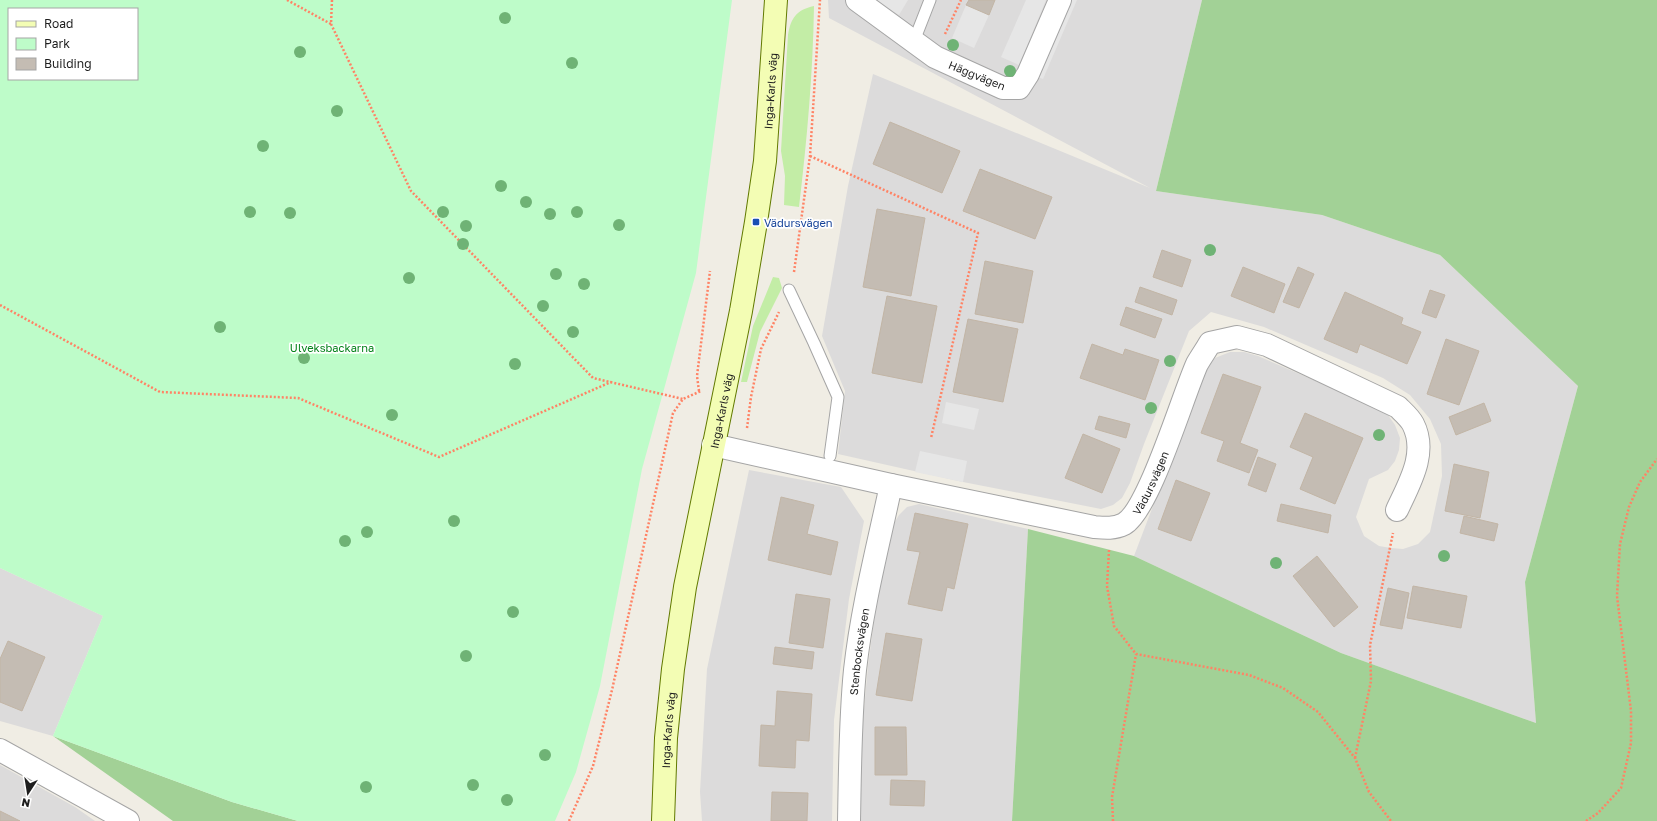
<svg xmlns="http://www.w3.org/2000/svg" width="1657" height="821" font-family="'Golos Text',sans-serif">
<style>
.residential{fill:#dcdbdb}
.grass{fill:#c3eda6}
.forest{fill:#a2d196}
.park{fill:#befcc9;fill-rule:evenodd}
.parking{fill:#e6e6e6}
.building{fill:#c4bcb3;stroke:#c2b5a5}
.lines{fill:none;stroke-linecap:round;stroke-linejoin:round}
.lane-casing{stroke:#a5a5a5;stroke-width:13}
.street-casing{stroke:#a5a5a5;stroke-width:24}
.secondary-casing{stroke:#627a00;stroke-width:24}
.path{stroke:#ff8365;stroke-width:2.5;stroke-dasharray:2 2;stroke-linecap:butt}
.lane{stroke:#fff;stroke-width:11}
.street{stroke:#fff;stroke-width:22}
.secondary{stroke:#f3fdb4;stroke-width:22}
.tree{fill:#6fb375}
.transit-dot{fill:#1a4fb4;stroke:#fff;stroke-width:1.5}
.labels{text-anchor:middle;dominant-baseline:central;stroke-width:3.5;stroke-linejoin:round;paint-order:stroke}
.street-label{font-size:11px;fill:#1e1e1e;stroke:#fff}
.transit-label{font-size:11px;fill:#164399;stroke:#fff;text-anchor:start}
.park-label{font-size:11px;fill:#05831b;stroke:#fff}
</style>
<rect width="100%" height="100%" fill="#f0ede4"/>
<!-- residential -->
<g class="residential">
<polygon points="828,0 1202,0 1156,191 1322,215 1440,255 1578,386 1525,582 1536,723 1341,653 1134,556 1204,372 1215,358 1230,352 1244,352 1258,356 1376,407 1388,415 1395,425 1400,438 1399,450 1395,461 1388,470 1369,479 1356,517 1364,536 1379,546 1391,548 1403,549 1418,544 1430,532 1442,476 1441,444 1430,419 1410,395 1383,378 1264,327 1211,312 1189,331 1144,444 1130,483 1122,498 1113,505 1101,509 963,482 838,454 845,391 822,336 848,186 873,74 1150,188 829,18"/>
<polygon points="749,470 841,487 864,521 849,599 834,720 832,821 702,821 700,792 707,669"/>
<polygon points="919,504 1028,529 1012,821 861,821 861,741 868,666 876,605 894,523 899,515 907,507"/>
<polygon points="0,568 103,616 53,736 0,721"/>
<polygon points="0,765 75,807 95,821 0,821"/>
</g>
<!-- grass -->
<g class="grass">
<path d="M814 6C813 73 807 140 799 207L784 205 785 176 781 151 788 35C791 18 796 10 814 6Z"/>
<polygon points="773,277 779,278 782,288 760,332 747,382 741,382 753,326"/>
</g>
<!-- forest -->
<g class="forest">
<polygon points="1202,0 1657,0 1657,821 1012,821 1028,529 1134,556 1341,653 1536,723 1525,582 1578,386 1440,255 1322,215 1156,191"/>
<polygon points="53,736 232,802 298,821 173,821"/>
</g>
<!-- park -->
<path class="park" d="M0 0H732L696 273 642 469 600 686 576 772 555 821H298L232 802 53 736 103 616 0 568ZM9 9H137V79H9Z"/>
<!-- parking -->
<g class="parking">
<polygon points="875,0 908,0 899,15"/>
<polygon points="1026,0 1046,0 1019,65 1001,57"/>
<polygon points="1067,0 1077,0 1043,79 1035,76"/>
<polygon points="966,5 989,15 974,48 952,38"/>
<polygon points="946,402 979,409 974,430 942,423"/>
<polygon points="920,451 967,461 963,482 915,472"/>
</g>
<!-- building -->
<g class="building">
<polygon points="969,0 995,0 989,15 966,5"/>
<polygon points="890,122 960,151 942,193 873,164"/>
<polygon points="980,169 1052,197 1035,239 963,211"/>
<polygon points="877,209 925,218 911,296 863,287"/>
<polygon points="1162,250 1191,260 1182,287 1153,277"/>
<polygon points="985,261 1033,271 1023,323 975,314"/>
<polygon points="1243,267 1285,284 1274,313 1231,296"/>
<polygon points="1298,267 1314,274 1299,308 1283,302"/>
<polygon points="1140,287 1177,300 1172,315 1135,302"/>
<polygon points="1430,290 1445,295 1436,318 1422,313"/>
<polygon points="1345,292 1403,318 1401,324 1421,332 1407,364 1360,344 1357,353 1324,339"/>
<polygon points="887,296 937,306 922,383 872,373"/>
<polygon points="1126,307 1162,319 1155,338 1120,325"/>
<polygon points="968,319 1018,329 1003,402 953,392"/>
<polygon points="1446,339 1479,351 1459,405 1427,394"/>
<polygon points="1092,344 1123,355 1125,349 1159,360 1145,400 1080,378"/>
<polygon points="1223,374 1261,387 1240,443 1258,450 1249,473 1217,461 1224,441 1201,433"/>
<polygon points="1484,403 1491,421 1456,435 1449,417"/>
<polygon points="1305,413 1363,438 1335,504 1300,489 1313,457 1290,447"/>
<polygon points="1099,416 1130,424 1126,438 1095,429"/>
<polygon points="1083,434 1120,449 1102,493 1065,478"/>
<polygon points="1258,457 1276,464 1266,492 1248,485"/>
<polygon points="1454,464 1489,472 1480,518 1445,511"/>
<polygon points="1176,480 1210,493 1191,541 1158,529"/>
<polygon points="781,497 814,505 807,534 838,542 831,575 768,560"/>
<polygon points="1281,504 1331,515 1328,533 1277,521"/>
<polygon points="915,513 968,524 954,589 947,587 942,611 908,604 920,552 907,550"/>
<polygon points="1464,516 1498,524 1494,541 1460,533"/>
<polygon points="1317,556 1358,607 1334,627 1293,576"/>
<polygon points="1413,586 1467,596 1461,628 1407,618"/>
<polygon points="1388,588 1409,593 1402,629 1380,625"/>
<polygon points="796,594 830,599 823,648 789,643"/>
<polygon points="886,633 922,639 912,701 876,695"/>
<polygon points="8,641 45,657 22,711 0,702 0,659"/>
<polygon points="775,647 814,652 812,669 773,664"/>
<polygon points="777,691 812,694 809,741 796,740 795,768 759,766 761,725 775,726"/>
<polygon points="875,727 906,727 907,775 875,775"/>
<polygon points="891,780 925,781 924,806 890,805"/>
<polygon points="772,792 808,793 807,821 771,821"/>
<polygon points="0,811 20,821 0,821"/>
</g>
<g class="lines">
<defs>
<g id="lane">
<polyline points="914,41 930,0"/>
<polyline points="789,290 814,343 838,397 830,456"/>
</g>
<g id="street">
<polyline points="857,0 935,57 1003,88 1019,88 1028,74 1060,0"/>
<path id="s1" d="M713 445 891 485 1094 527C1105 528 1114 529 1124 524 1149 510 1183 395 1197 364 1201 357 1206 350 1210 343L1237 337 1267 345 1398 407C1403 412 1410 418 1413 424 1428 453 1409 484 1397 510"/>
<polyline points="0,750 128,821"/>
<path id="s2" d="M849 821C850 771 850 720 855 670 862 607 878 546 891 485"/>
</g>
<g id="secondary">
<path id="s3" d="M663 821 666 738 673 669 685 587 741 311 756 222 765 161 776 0"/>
</g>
</defs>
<!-- lane casing -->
<use href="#lane" class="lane-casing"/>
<!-- street casing -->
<use href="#street" class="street-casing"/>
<!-- secondary casing -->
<use href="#secondary" class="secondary-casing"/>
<!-- path -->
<g class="path">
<polyline points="287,0 331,24"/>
<polyline points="332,0 331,24 411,191 593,378 683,399"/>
<polyline points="945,34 961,0"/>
<polyline points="810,156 978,233 931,438"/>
<polyline points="794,272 810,156 820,0"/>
<polyline points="0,305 160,392 298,398 439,457 611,382"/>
<polyline points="699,391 697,376 710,271"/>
<polyline points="747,428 751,397 761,349 779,312"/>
<polyline points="1109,550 1107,586 1114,626 1136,654 1249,675 1283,688 1318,712 1355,758 1369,792 1391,821"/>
<polyline points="1355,758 1371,681 1370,645 1393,533"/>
<polyline points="569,821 593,766 612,690 673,413 683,399 701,391"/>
<polyline points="1113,821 1112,797 1136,654"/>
<polyline points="1586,821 1598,813 1621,788 1631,743 1631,711 1617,596 1620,544 1629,507 1640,482 1657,459"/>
</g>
<!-- lane -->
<use href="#lane" class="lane"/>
<!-- street -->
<use href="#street" class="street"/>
<!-- secondary -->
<use href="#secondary" class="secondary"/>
</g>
<!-- trees -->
<g class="tree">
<circle cx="505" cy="18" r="6"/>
<circle cx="953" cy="45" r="6"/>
<circle cx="300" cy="52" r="6"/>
<circle cx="572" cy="63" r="6"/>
<circle cx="1010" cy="71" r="6"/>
<circle cx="337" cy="111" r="6"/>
<circle cx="263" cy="146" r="6"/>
<circle cx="501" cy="186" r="6"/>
<circle cx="526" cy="202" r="6"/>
<circle cx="250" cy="212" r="6"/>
<circle cx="443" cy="212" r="6"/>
<circle cx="577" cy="212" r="6"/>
<circle cx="290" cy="213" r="6"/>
<circle cx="550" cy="214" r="6"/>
<circle cx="619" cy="225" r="6"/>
<circle cx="466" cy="226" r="6"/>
<circle cx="463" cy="244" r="6"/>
<circle cx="1210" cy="250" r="6"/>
<circle cx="556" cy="274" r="6"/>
<circle cx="409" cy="278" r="6"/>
<circle cx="584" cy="284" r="6"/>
<circle cx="543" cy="306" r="6"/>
<circle cx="220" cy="327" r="6"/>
<circle cx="573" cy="332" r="6"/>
<circle cx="304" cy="358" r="6"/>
<circle cx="1170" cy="361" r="6"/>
<circle cx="515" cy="364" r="6"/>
<circle cx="1151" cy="408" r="6"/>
<circle cx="392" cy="415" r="6"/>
<circle cx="1379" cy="435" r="6"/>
<circle cx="454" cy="521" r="6"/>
<circle cx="367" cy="532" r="6"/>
<circle cx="345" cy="541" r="6"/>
<circle cx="1444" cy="556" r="6"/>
<circle cx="1276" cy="563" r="6"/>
<circle cx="513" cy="612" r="6"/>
<circle cx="466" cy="656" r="6"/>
<circle cx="545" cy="755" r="6"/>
<circle cx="473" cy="785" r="6"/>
<circle cx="366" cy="787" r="6"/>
<circle cx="507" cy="800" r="6"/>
</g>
<!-- markers -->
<rect class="transit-dot" x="752" y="218" width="8" height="8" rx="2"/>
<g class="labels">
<!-- street labels -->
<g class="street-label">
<text transform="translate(977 75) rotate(22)">Häggvägen</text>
<text stroke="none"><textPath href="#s3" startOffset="739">Inga-Karls väg</textPath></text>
<text stroke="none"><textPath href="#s3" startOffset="415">Inga-Karls väg</textPath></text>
<text stroke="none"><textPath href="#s1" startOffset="470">Vädursvägen</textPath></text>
<text stroke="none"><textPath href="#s2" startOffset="170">Stenbocksvägen</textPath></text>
<text stroke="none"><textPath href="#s3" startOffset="91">Inga-Karls väg</textPath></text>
</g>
<!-- transit labels -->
<g class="transit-label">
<text x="764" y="222">Vädursvägen</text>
</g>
<!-- park labels -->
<g class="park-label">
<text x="332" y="347">Ulveksbackarna</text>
</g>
</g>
<!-- legend -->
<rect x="8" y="8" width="130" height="72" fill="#ffffff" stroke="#a5a5a5"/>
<rect x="16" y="21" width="20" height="6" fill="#f3fdb4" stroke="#a5a5a5"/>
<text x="44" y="28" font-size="12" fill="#1e1e1e">Road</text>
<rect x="16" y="38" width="20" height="12" fill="#befcc9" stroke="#a5a5a5"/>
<text x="44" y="48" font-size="12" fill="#1e1e1e">Park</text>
<rect x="16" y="58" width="20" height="12" fill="#c4bcb3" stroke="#a5a5a5"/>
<text x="44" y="68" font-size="12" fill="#1e1e1e">Building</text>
<!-- north arrow -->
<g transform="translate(28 793) rotate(192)" stroke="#ffffff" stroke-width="3" paint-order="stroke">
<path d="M0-3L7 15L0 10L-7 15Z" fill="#1e1e1e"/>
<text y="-6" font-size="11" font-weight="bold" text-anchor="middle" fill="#1e1e1e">N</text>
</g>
</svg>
